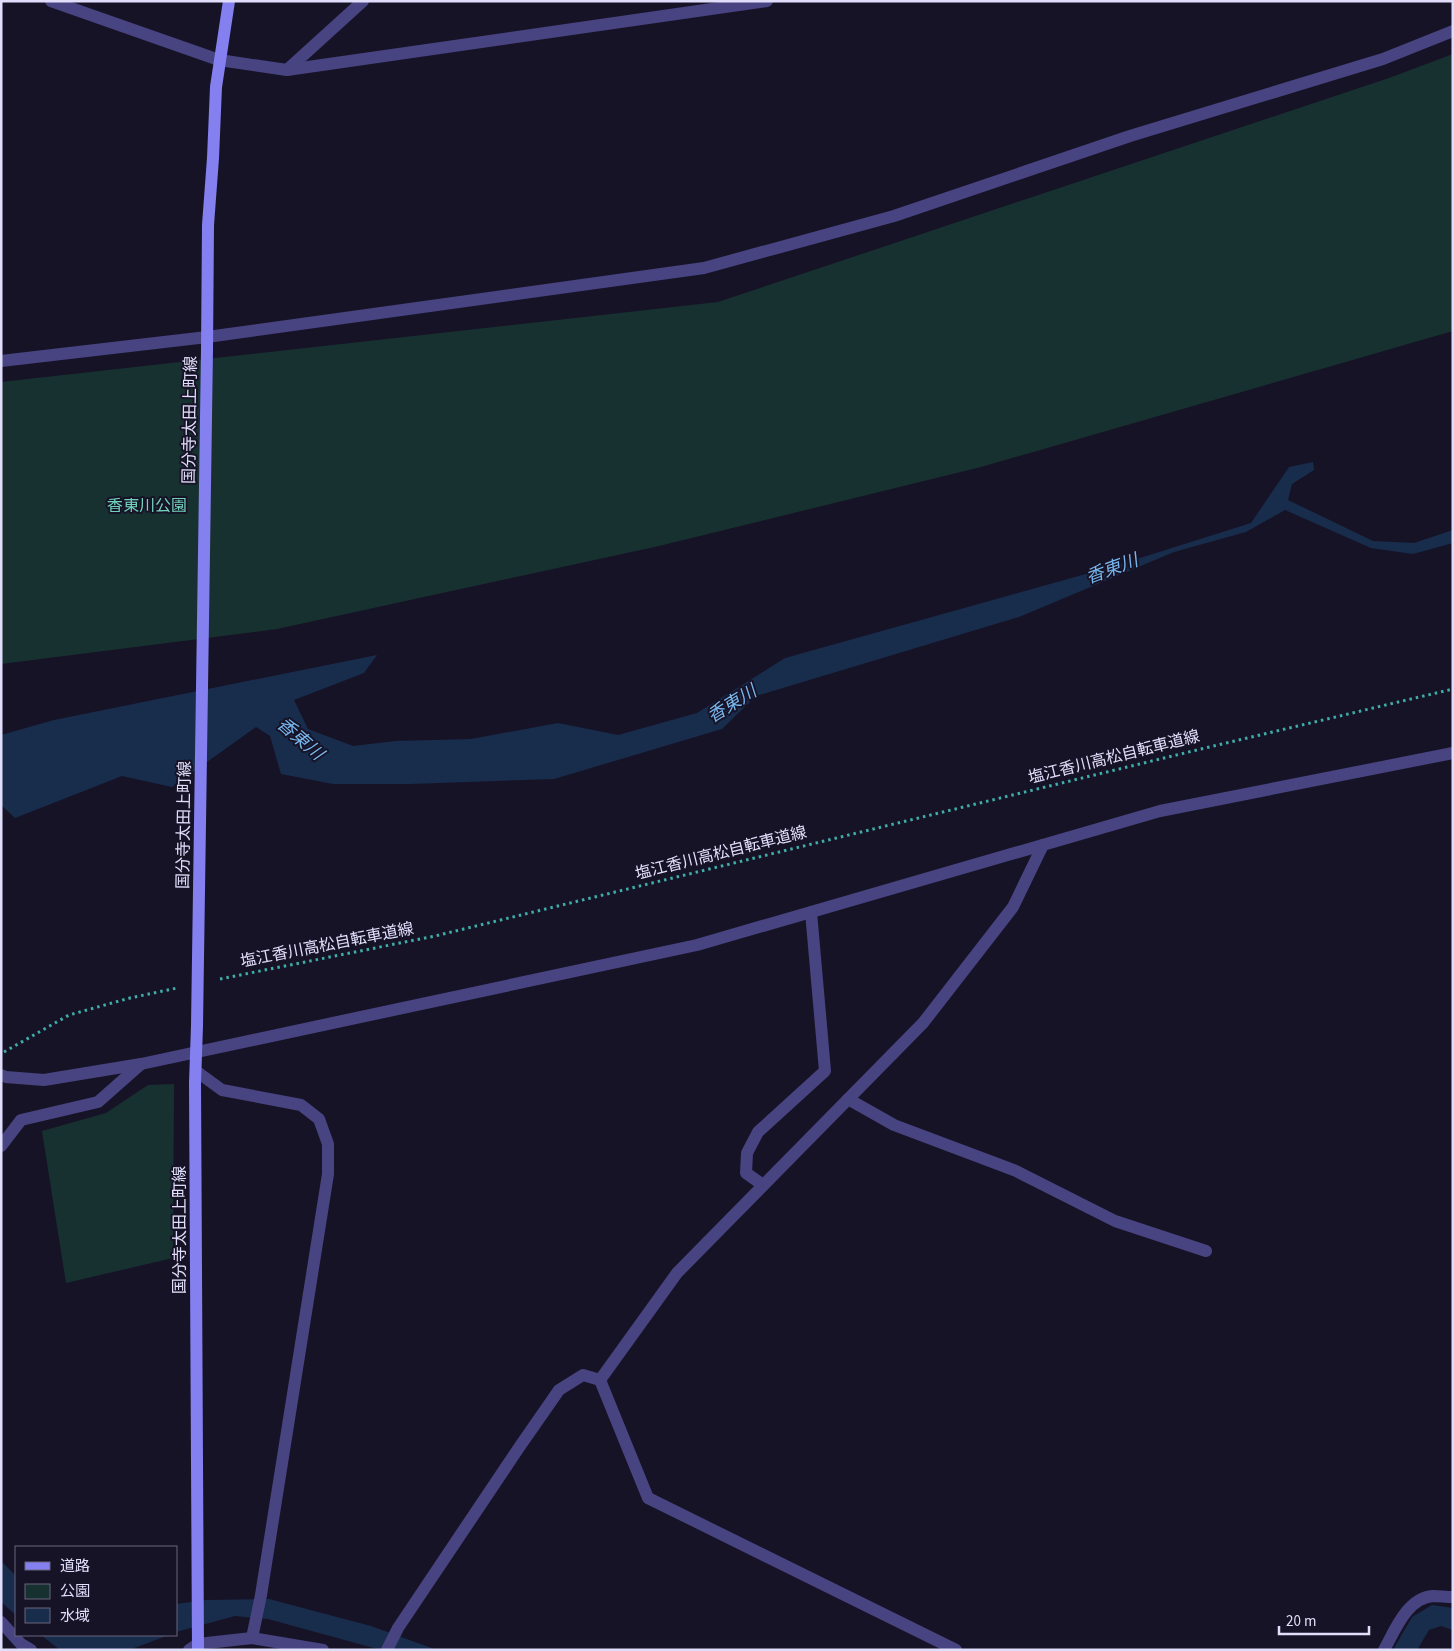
<svg xmlns="http://www.w3.org/2000/svg" width="1454" height="1651" font-family="'Source Sans 3','Noto Sans JP',sans-serif">
<style>
.green{fill:#173130}
.water{fill:#182c4c}
.lines{fill:none;stroke-linecap:round;stroke-linejoin:round}
.path{stroke:#3fada8;stroke-width:3;stroke-dasharray:2.5 4;stroke-linecap:butt}
.street{stroke:#474481;stroke-width:12}
.secondary{stroke:#8480ef;stroke-width:12}
.secondary-bridge{stroke:#8480ef;stroke-width:12}
.labels{text-anchor:middle;dominant-baseline:central;stroke-width:4;stroke-linejoin:round;paint-order:stroke}
.street-label{font-size:16px;fill:#e1defb;stroke:#171327}
.park-label{font-size:16px;fill:#71d3bc;stroke:#171327}
.water-label{font-size:18px;font-style:italic;fill:#78b6ee;stroke:#171327}
</style>
<rect width="100%" height="100%" fill="#171327"/>
<!-- green -->
<g class="green">
<polygon points="1453,54 1453,331 981,467 659,546 277,629 1,664 1,382 718,302 1389,78"/>
<polygon points="174,1084 173,1258 66,1283 42,1131 106,1113 148,1085"/>
</g>
<!-- water -->
<g class="water">
<polygon points="1313,462 1314,470 1292,484 1288,500 1373,541 1414,543 1453,530 1453,543 1413,554 1371,548 1285,510 1246,532 1174,552 1019,617 756,696 722,729 554,779 410,784 333,784 281,774 270,736 256,727 172,787 122,776 15,818 1,805 1,735 54,720 377,655 364,673 294,700 308,729 353,746 395,741 471,739 558,723 618,735 697,713 785,658 1118,565 1251,523 1289,467"/>
<polygon points="1,1561 16,1576 16,1615 1,1602"/>
<polygon points="269,1599 371,1626 437,1650 381,1650 268,1619 235,1616 176,1632 176,1604 206,1600"/>
<polygon points="1432,1605 1453,1608 1453,1630 1441,1626 1429,1630 1417,1650 1393,1650 1412,1617"/>
<polygon points="41,1635 169,1635 129,1650 60,1650"/>
</g>
<g class="lines">
<!-- path -->
<g class="path">
<polyline points="220,979 435,936 1201,749 1453,689"/>
<polyline points="4,1052 69,1015 130,998 177,988"/>
</g>
<!-- street -->
<g class="street">
<polyline points="51,1 219,60 287,70 767,1"/>
<polyline points="287,70 363,1"/>
<polyline points="1,361 207,337 704,268 894,216 1130,136 1383,59 1453,31"/>
<polyline points="196,1071 222,1090 301,1105 319,1119 328,1144 328,1174 261,1595 252,1638"/>
<polyline points="1,1075 6,1077 44,1080 141,1064 697,945 1160,811 1453,753"/>
<polyline points="848,1099 894,1125 1016,1171 1115,1221 1206,1251"/>
<polyline points="1,1146 21,1120 98,1102 141,1064"/>
<polyline points="763,1185 746,1173 747,1153 758,1132 825,1071 811,912"/>
<polyline points="600,1380 648,1498 956,1650"/>
<polyline points="1,1622 21,1644 31,1650"/>
<polyline points="189,1650 198,1644 252,1638 323,1650"/>
<polyline points="387,1650 398,1628 518,1449 559,1390 583,1375 600,1380 677,1273 923,1023 1013,907 1043,845"/>
<path d="M1384 1650C1395 1630 1407 1598 1433 1596 1439 1596 1446 1597 1453 1597"/>
</g>
<!-- secondary -->
<g class="secondary">
<polyline points="207,350 208,225 213,158 216,87 229,1"/>
<polyline points="197,1026 195,1083 198,1650"/>
</g>
<!-- secondary-bridge -->
<polyline class="secondary-bridge" points="197,1026 207,350"/>
</g>
<g class="labels">
<!-- street labels -->
<g class="street-label">
<text transform="translate(190 420) rotate(-89)">国分寺太田上町線</text>
<text transform="translate(1114 757) rotate(-14)">塩江香川高松自転車道線</text>
<text transform="translate(184 825) rotate(-89)">国分寺太田上町線</text>
<text transform="translate(721 853) rotate(-14)">塩江香川高松自転車道線</text>
<text transform="translate(327 945) rotate(-11)">塩江香川高松自転車道線</text>
<text transform="translate(180 1230) rotate(-90)">国分寺太田上町線</text>
</g>
<!-- park labels -->
<g class="park-label">
<text x="147" y="506">香東川公園</text>
</g>
<!-- water labels -->
<g class="water-label">
<text transform="translate(1112 569) rotate(-20)">香東川</text>
<text transform="translate(732 704) rotate(-32)">香東川</text>
<text transform="translate(300 739) rotate(41)">香東川</text>
</g>
</g>
<!-- border -->
<rect width="1454" height="1651" fill="none" stroke="#e1defb" stroke-width="5"/>
<!-- legend -->
<rect x="15" y="1546" width="162" height="90" fill="#171327" stroke="#68647c"/>
<rect x="25" y="1562" width="25" height="8" fill="#8480ef" stroke="#68647c"/>
<text x="60" y="1571" font-size="15" fill="#e1defb">道路</text>
<rect x="25" y="1584" width="25" height="15" fill="#173130" stroke="#68647c"/>
<text x="60" y="1596" font-size="15" fill="#e1defb">公園</text>
<rect x="25" y="1608" width="25" height="15" fill="#182c4c" stroke="#68647c"/>
<text x="60" y="1621" font-size="15" fill="#e1defb">水域</text>
<!-- scale -->
<path d="M1279 1626v8h90v-8" fill="none" stroke="#e1defb" stroke-width="2.5"/>
<text x="1286" y="1626" font-size="15" fill="#e1defb" stroke="#171327" stroke-width="4" paint-order="stroke">20 m</text>
</svg>
